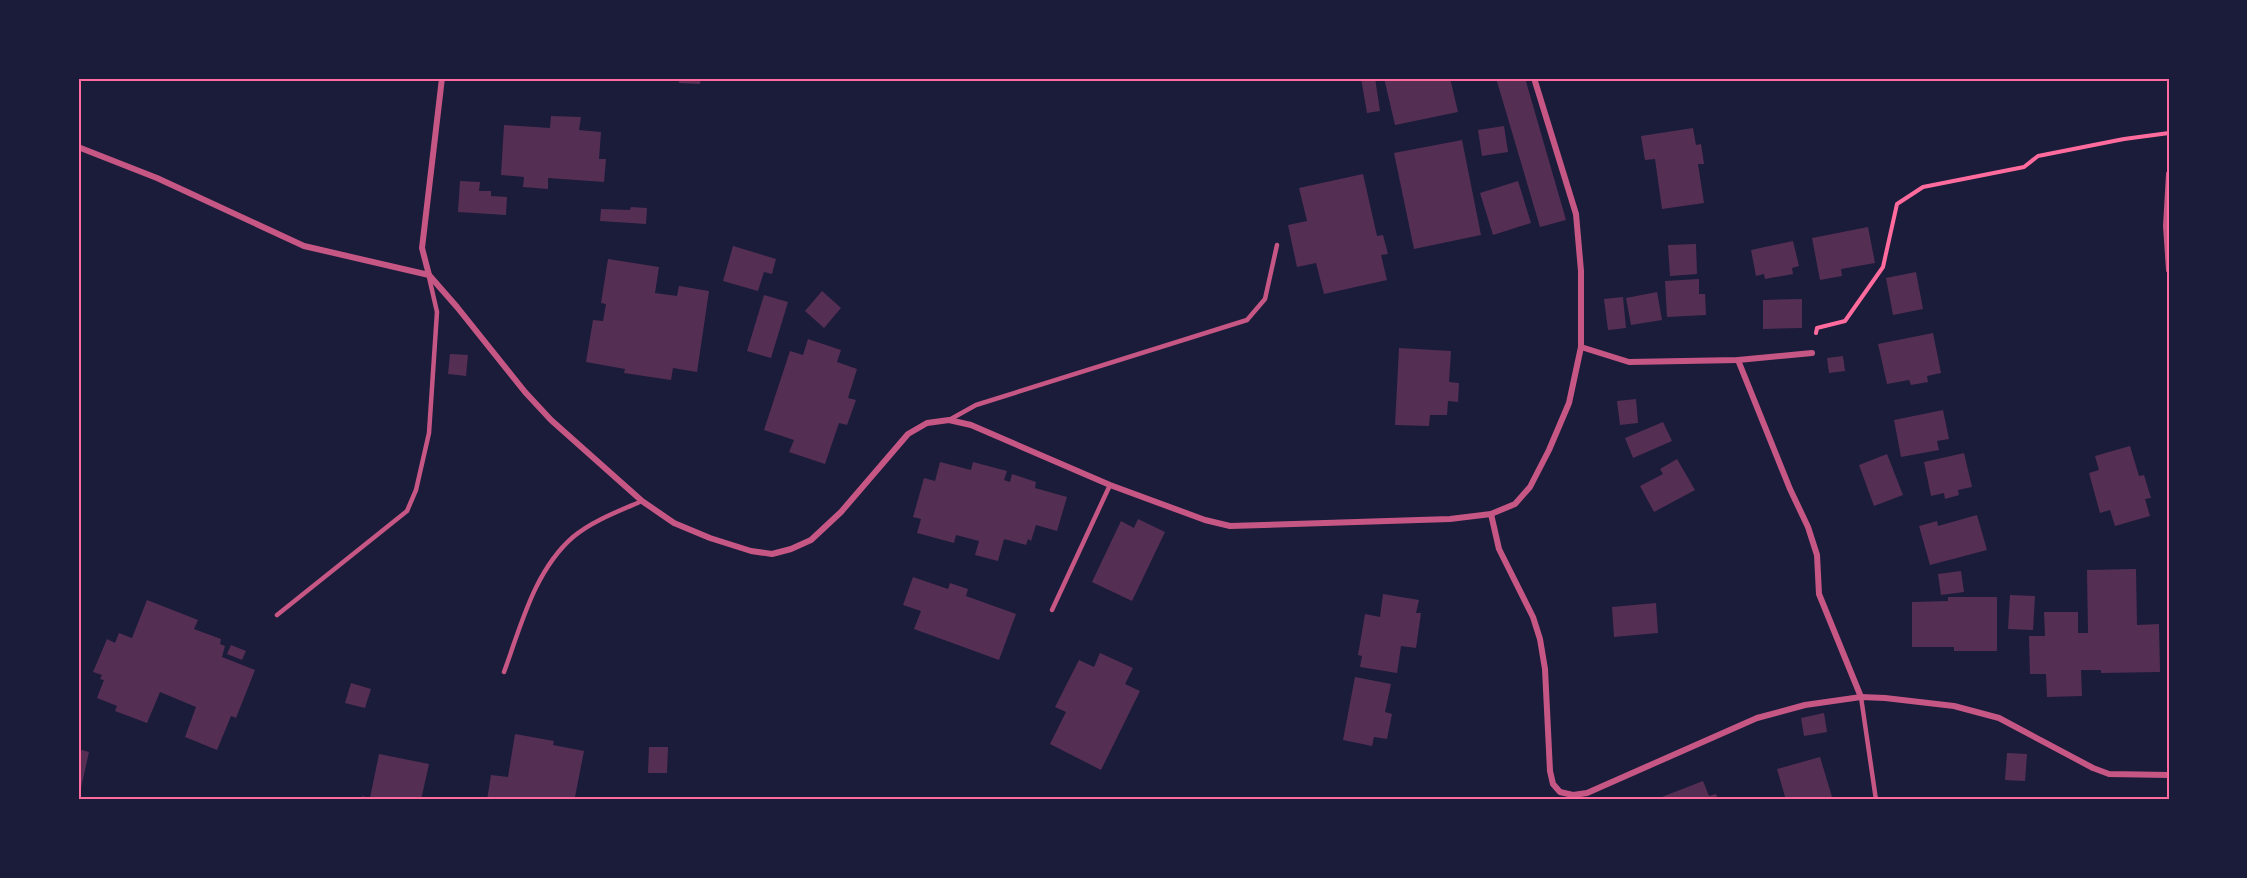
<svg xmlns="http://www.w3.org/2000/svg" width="2247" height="878" font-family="Raleway,sans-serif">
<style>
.building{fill:#542f53}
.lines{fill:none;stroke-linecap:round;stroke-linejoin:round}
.path{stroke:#ff6b9d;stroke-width:4}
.service{stroke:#c65784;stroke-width:4.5}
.minor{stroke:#c65784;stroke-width:6}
.neatline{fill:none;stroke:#ff6b9d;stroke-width:2}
</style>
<rect width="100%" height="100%" fill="#1b1b3a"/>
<!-- building -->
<g class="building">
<polygon points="679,78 701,78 700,84 679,83"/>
<polygon points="1361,78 1375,78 1380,111 1367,113"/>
<polygon points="1384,78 1450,78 1458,112 1395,125"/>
<polygon points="1496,78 1525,78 1566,220 1540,227"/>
<polygon points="551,116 581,117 579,130 601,132 599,159 606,159 604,182 548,178 548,189 523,187 524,177 501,175 504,125 550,128"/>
<polygon points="1504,126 1508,152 1482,156 1478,130"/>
<polygon points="1693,128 1696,145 1701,144 1704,164 1698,164 1704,203 1662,209 1655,159 1645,160 1641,136"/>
<polygon points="1462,140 1481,235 1414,249 1394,153"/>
<polygon points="1363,174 1377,236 1383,235 1388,254 1381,255 1387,280 1324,294 1316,263 1297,267 1288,225 1307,221 1299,188"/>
<polygon points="460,181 480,182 479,191 491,191 491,196 507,197 506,215 458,212"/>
<polygon points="1518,181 1531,223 1493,235 1480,193"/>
<polygon points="631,207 647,208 646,224 600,221 601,209 630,210"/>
<polygon points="1868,227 1875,263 1841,269 1842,276 1820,280 1812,238"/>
<polygon points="1793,241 1799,266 1792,268 1793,274 1765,279 1764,274 1756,276 1751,250"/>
<polygon points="1696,244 1697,274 1670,276 1668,245"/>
<polygon points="733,246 776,259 772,274 764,272 758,291 723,281"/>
<polygon points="608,259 659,267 655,293 677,296 679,286 709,291 697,372 673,368 671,380 624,373 625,369 586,362 593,320 603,321 606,304 601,303"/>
<polygon points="1916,272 1923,309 1893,315 1886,278"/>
<polygon points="1699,279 1699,294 1705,294 1706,315 1667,317 1665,281"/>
<polygon points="822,291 841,308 824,328 805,311"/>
<polygon points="1657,292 1662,320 1631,325 1626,298"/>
<polygon points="764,295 788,302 771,358 747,351"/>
<polygon points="1623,297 1626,328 1608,330 1604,299"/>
<polygon points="1802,299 1802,328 1763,329 1763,300"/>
<polygon points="1933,333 1941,373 1927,376 1928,382 1911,385 1909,380 1887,384 1878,344"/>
<polygon points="808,339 841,350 837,362 857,369 848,398 856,400 847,425 839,423 825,464 789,452 794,440 764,430 790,351 803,355"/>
<polygon points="1399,348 1451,351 1449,382 1459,383 1458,402 1448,401 1447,415 1430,415 1429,426 1395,425"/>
<polygon points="450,354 468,355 466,376 448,374"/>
<polygon points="1843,356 1845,371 1829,373 1827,358"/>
<polygon points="1636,399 1638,423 1620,425 1617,401"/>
<polygon points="1943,410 1949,439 1937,441 1939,450 1901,457 1894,420"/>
<polygon points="1663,422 1672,441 1633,458 1625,438"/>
<polygon points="2130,446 2139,476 2144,475 2151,498 2145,499 2150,516 2115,526 2110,510 2100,513 2089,473 2099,470 2095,456"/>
<polygon points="1964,453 1972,487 1958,490 1959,495 1945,499 1944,493 1931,496 1924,462"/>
<polygon points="1887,454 1903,495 1874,506 1859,465"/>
<polygon points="1677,459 1695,490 1654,512 1640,486 1663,474 1660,469"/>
<polygon points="940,462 971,470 973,462 1007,471 1004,480 1010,482 1012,474 1036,482 1035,488 1067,497 1057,531 1036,525 1031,541 1028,539 1026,545 1004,539 998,561 975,555 979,541 956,535 954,543 917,533 921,519 913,517 924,478 935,481"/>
<polygon points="1977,515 1987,550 1930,565 1919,526 1937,521 1938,526"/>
<polygon points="1138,519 1165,532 1132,601 1092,582 1121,521 1134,528"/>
<polygon points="2136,569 2137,625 2159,624 2160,672 2101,673 2101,670 2081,670 2082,696 2047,697 2046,674 2030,674 2029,636 2045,636 2044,612 2078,612 2078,633 2088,633 2087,570"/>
<polygon points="1961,571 1964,592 1941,595 1938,574"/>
<polygon points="913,577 948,589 950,583 968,589 966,596 1016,614 999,660 914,629 921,611 903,605"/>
<polygon points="1383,594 1419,600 1416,613 1421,613 1416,648 1401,646 1397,673 1360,667 1362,656 1358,655 1365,614 1380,617"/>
<polygon points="2010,595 2035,596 2033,630 2008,629"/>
<polygon points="1948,597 1997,597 1997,651 1954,651 1954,647 1912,647 1912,602 1948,601"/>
<polygon points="147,600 198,620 194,629 221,639 220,644 225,646 222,657 255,670 236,718 231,716 217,750 185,737 196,707 160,692 147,723 115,711 117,706 97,698 104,680 100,679 102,675 93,672 107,639 115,643 119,633 132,638"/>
<polygon points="1656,603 1658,633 1614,637 1612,607"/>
<polygon points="231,645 246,651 242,660 227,654"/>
<polygon points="1100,653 1133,668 1125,684 1140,691 1101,770 1050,744 1066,712 1055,707 1079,660 1094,667"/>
<polygon points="1355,677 1391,684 1385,712 1392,714 1387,739 1374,737 1372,746 1343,740"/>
<polygon points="351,683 371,689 365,708 345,703"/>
<polygon points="1824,713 1827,732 1804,736 1801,718"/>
<polygon points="515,734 554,741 553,745 584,751 575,797 584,800 487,800 491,775 508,777"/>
<polygon points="649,747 668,747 667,773 648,773"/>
<polygon points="78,749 89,752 79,797 78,796"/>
<polygon points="2007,753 2027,754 2025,781 2005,780"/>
<polygon points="379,754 429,764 421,800 361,800 362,796 370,798"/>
<polygon points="1820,757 1833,800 1786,800 1777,769"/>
<polygon points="1703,781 1709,796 1716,794 1718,800 1654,800"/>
</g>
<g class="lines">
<!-- path -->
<polyline class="path" points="1816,333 1817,328 1845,321 1883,267 1897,204 1923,187 2024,167 2038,156 2124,139 2169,133"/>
<!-- service -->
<g class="service">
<polyline points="949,420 976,405 1247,320 1265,299 1277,245"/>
<polyline points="1052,610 1110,485"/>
<polyline points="277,615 407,511 416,490 429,433 437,312 429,277"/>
<path d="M504 672C521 626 534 571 573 537 592 521 619 511 642 501"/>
<polyline points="1861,697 1876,800"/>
</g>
<!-- minor -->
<g class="minor">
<polyline points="442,78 422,248 429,275 457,307 525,392 551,420 642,501 674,523 710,538 751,551 772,554 791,549 811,540 841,512 908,434 927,423 949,420 971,425 1110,485 1205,520 1230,526 1450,519 1491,514 1515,504 1530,487 1549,450 1569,403 1581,347 1581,271 1576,214 1534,78"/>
<polyline points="78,147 157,178 304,246 429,275"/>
<polyline points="2169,174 2166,226 2169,270"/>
<polyline points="1581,347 1629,362 1738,360 1812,353"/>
<polyline points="1738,360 1790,489 1808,527 1817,555 1819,594 1861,697"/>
<polyline points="1491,514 1499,549 1533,617 1540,639 1545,669 1550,771 1553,784 1560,792 1573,795 1587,793 1757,718 1805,705 1861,697 1885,698 1954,706 1999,718 2093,768 2109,774 2169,775"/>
</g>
</g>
<!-- border -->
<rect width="2247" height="878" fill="none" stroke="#1b1b3a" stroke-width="159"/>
<rect x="80" y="80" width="2088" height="718" class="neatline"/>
</svg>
